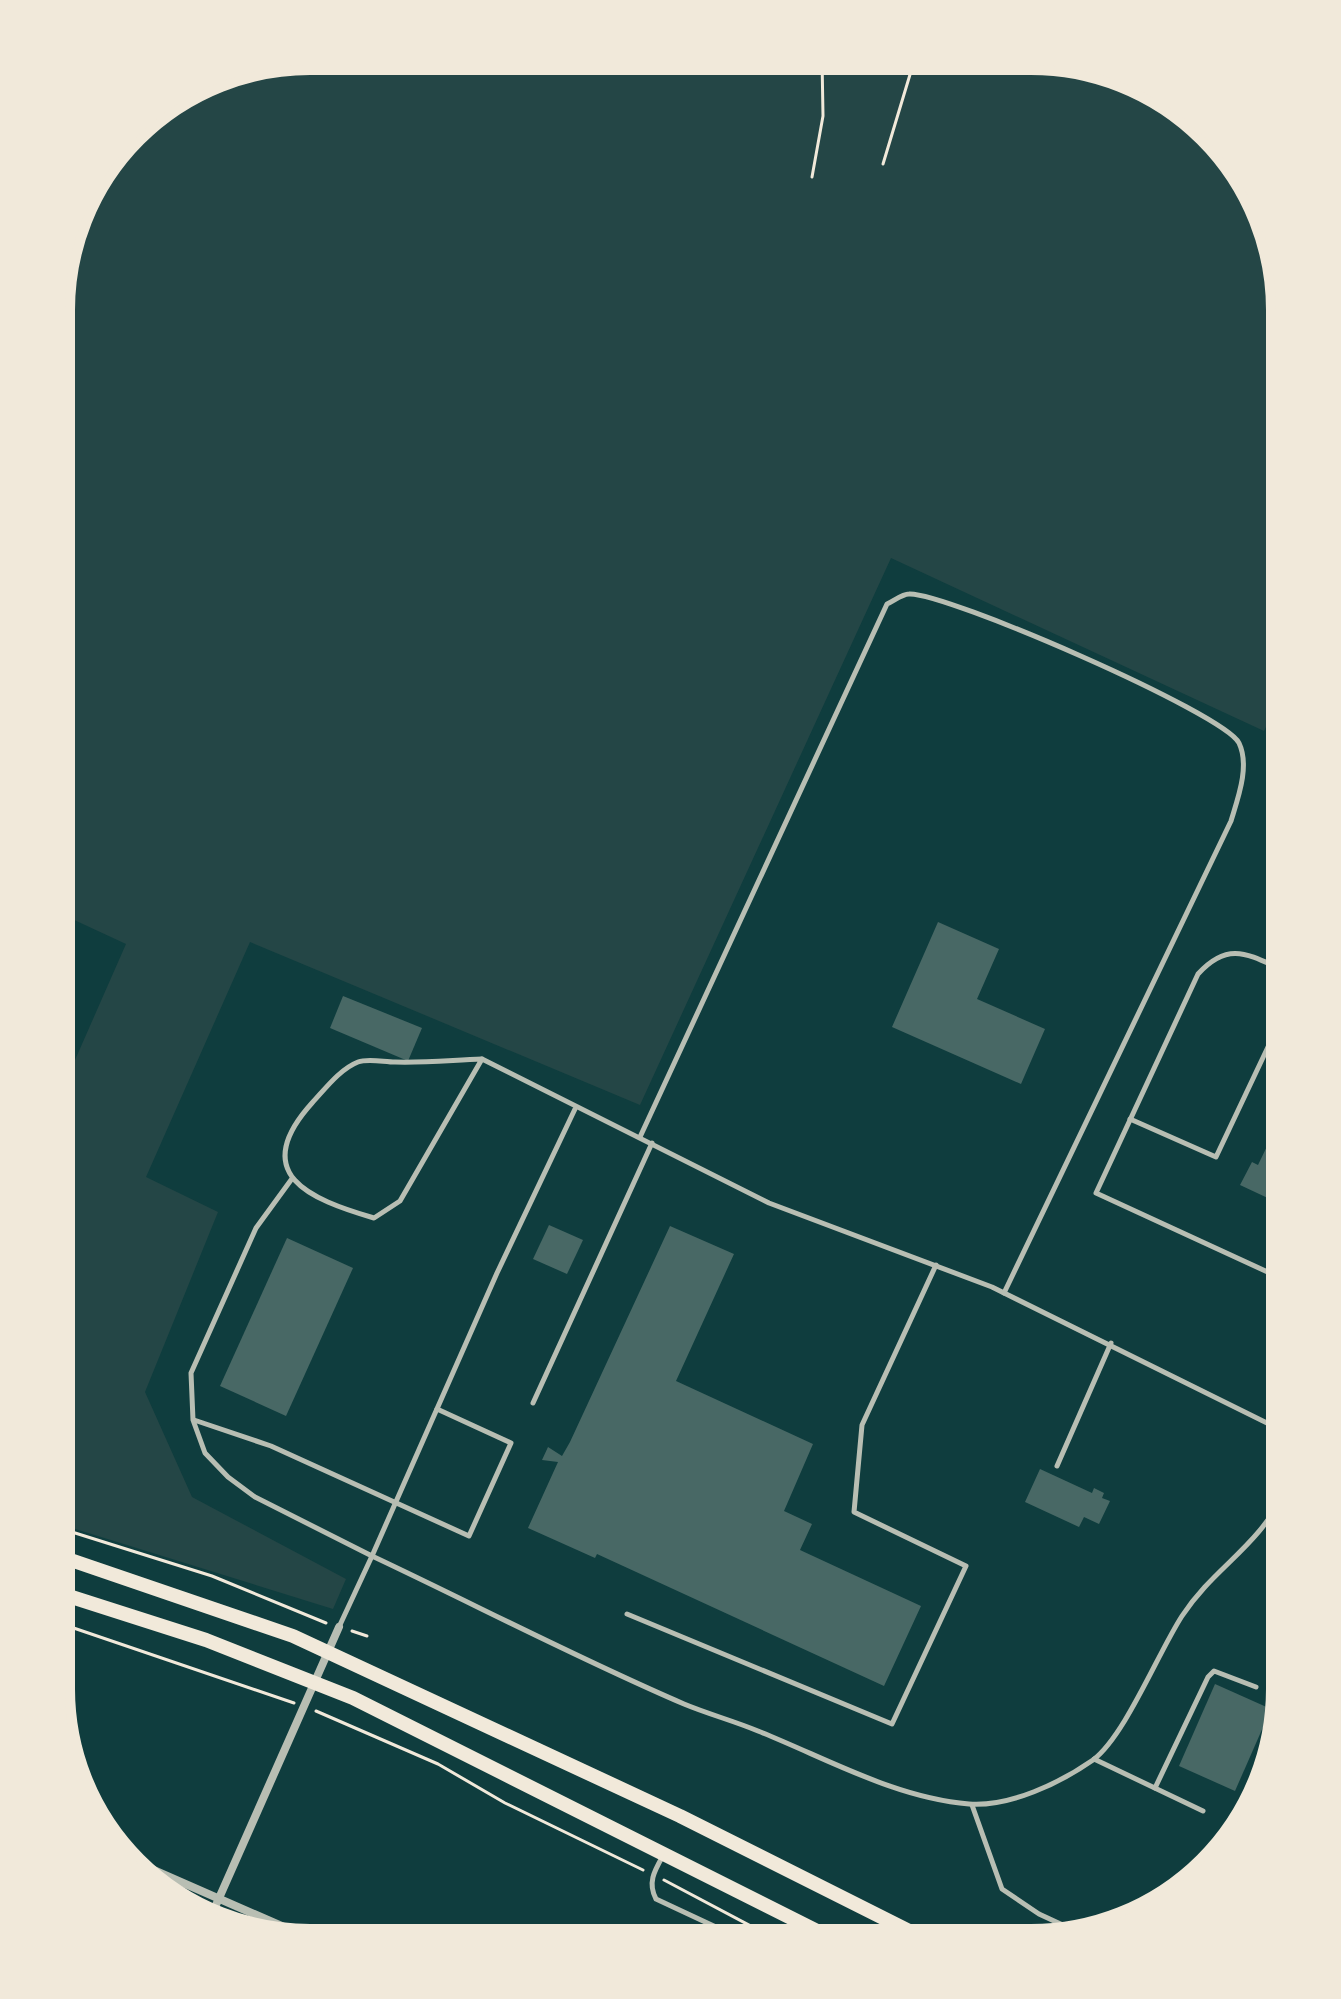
<svg xmlns="http://www.w3.org/2000/svg" width="1341" height="1999" font-family="'Archivo Narrow',sans-serif">
<style>
.green{fill:#244646}
.building{fill:#486865}
.lines{fill:none;stroke-linecap:round;stroke-linejoin:round}
.path{stroke:#f1e9da;stroke-width:3}
.service{stroke:#b8beb3;stroke-width:5}
.minor{stroke:#b8beb3;stroke-width:8}
.secondary{stroke:#f1e9da;stroke-width:14}
.rim{fill:none;stroke:#f1e9da;stroke-width:10}
</style>
<rect width="100%" height="100%" fill="#0f3d3e"/>
<!-- green -->
<polygon class="green" points="310,56 1064,58 1185,108 1265,213 1285,310 1285,687 1264,731 891,558 640,1105 250,942 146,1177 218,1212 145,1392 192,1497 346,1579 333,1609 56,1523 57,1101 126,944 57,912 58,277 90,183 143,119 228,70"/>
<!-- building -->
<g class="building">
<polygon points="938,922 999,949 977,999 1045,1029 1021,1084 892,1027"/>
<polygon points="57,949 75,958 57,995"/>
<polygon points="343,996 422,1028 408,1061 330,1028"/>
<polygon points="1285,1109 1285,1206 1240,1185 1252,1162 1258,1165"/>
<polygon points="1285,1207 1285,1230 1276,1225"/>
<polygon points="549,1225 583,1240 567,1274 533,1259"/>
<polygon points="670,1226 734,1254 676,1381 813,1444 784,1511 812,1524 800,1550 921,1606 884,1686 597,1554 595,1558 528,1528 558,1462 542,1460 548,1447 562,1456 570,1442"/>
<polygon points="287,1238 353,1268 286,1416 220,1386"/>
<polygon points="1040,1469 1092,1493 1094,1488 1104,1493 1102,1498 1110,1501 1099,1524 1084,1517 1079,1527 1025,1502"/>
<polygon points="1215,1684 1271,1709 1235,1791 1179,1766"/>
</g>
<g class="lines">
<!-- path -->
<g class="path">
<polyline points="883,164 915,58"/>
<polyline points="812,177 823,116 822,58"/>
<polyline points="56,1527 212,1576 326,1623"/>
<polyline points="56,1622 294,1703"/>
<polyline points="352,1631 367,1636"/>
<polyline points="316,1711 438,1764 505,1803 643,1870"/>
<polyline points="664,1880 781,1942"/>
</g>
<!-- service -->
<g class="service">
<polyline points="482,1059 769,1203 992,1287 1285,1432"/>
<path d="M482 1059 400 1201 374 1218C309 1199 248 1174 312 1103 325 1089 340 1069 358 1062 368 1058 384 1062 395 1062 424 1063 453 1060 482 1059Z"/>
<polyline points="1130,1119 1216,1157 1285,1011"/>
<path d="M640 1137 887 604C894 601 902 594 909 594 945 592 1224 713 1239 743 1250 766 1238 798 1231 821L1004 1293"/>
<polyline points="291,1180 256,1228 191,1373 193,1420 205,1453 228,1477 255,1497 372,1556 497,1273 575,1109"/>
<path d="M1285 1280 1096 1193 1198 974C1229 940 1249 955 1285 971"/>
<polyline points="533,1403 652,1143"/>
<polyline points="194,1420 271,1446 469,1536 511,1443 437,1409"/>
<polyline points="1057,1466 1111,1343"/>
<polyline points="627,1614 892,1724 966,1566 854,1512 862,1425 936,1265"/>
<path d="M339 1627 372 1556C476 1605 579 1659 684 1704 708 1714 734 1721 758 1731 826 1758 895 1798 969 1804 1010 1807 1060 1783 1093 1760 1125 1736 1158 1653 1182 1616 1215 1566 1258 1548 1285 1491"/>
<polyline points="1094,1759 1203,1811"/>
<polyline points="1155,1788 1208,1677 1214,1671 1256,1687"/>
<polyline points="972,1805 1002,1889 1039,1914 1080,1933"/>
<path d="M664 1854C655 1870 647 1882 656 1899L748 1942"/>
</g>
<!-- minor -->
<g class="minor">
<polyline points="133,1861 316,1941"/>
<polyline points="212,1914 339,1627"/>
</g>
<!-- secondary -->
<g class="secondary">
<polyline points="56,1555 293,1636 680,1816 933,1943"/>
<polyline points="56,1592 206,1640 353,1698 839,1942"/>
</g>
</g>
<!-- crop -->
<path d="M0 0H1341V1999H0ZM310 70H1031A240 240 0 0 1 1271 310V1689A240 240 0 0 1 1031 1929H310A240 240 0 0 1 70 1689V310A240 240 0 0 1 310 70Z" fill="#f1e9da" fill-rule="evenodd"/>
<path class="rim" d="M310 70H1031A240 240 0 0 1 1271 310V1689A240 240 0 0 1 1031 1929H310A240 240 0 0 1 70 1689V310A240 240 0 0 1 310 70Z"/>
</svg>
